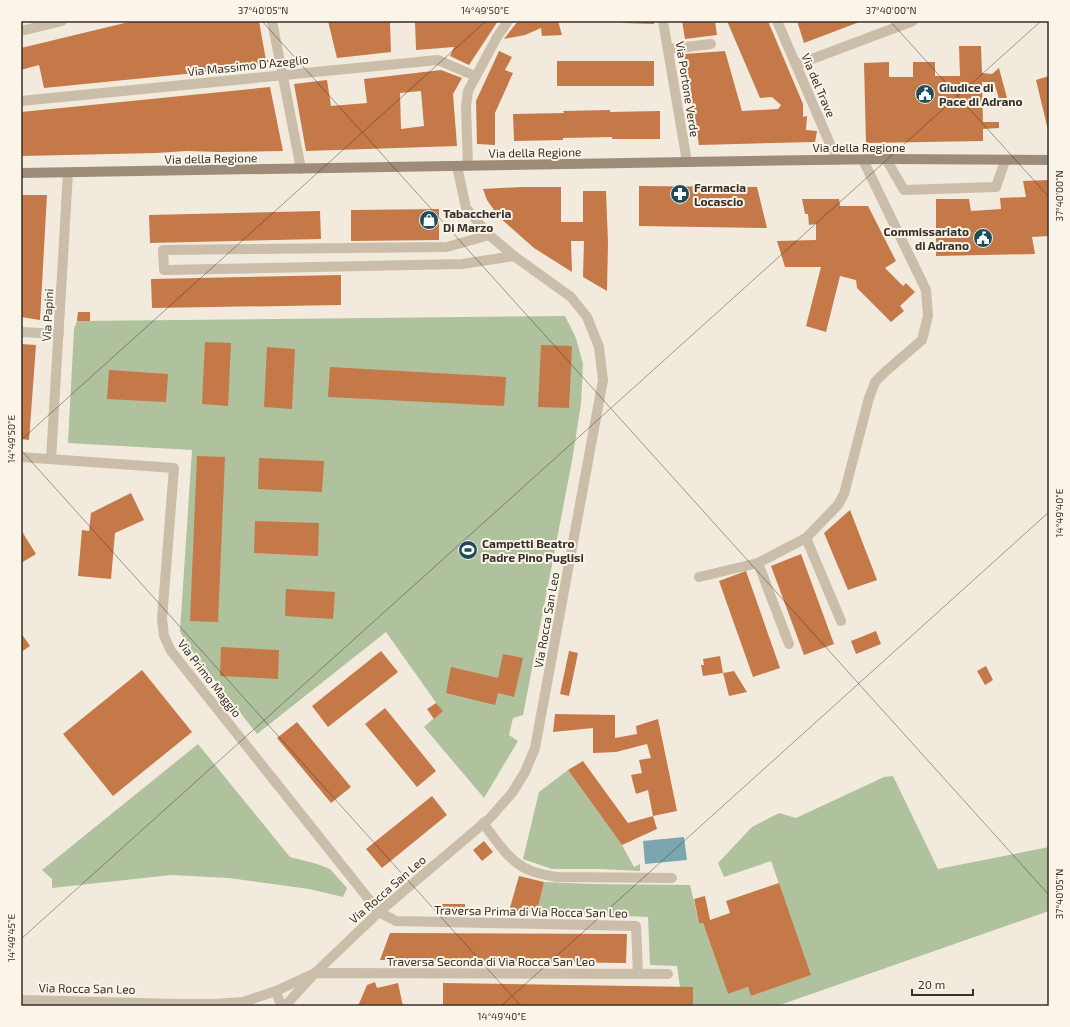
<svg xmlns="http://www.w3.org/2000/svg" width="1070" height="1027" font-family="'Exo 2',sans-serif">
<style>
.green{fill:#b0c19d}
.water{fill:#7ca6af}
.building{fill:#c57848;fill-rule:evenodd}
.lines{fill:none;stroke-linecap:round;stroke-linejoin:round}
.service{stroke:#cabda9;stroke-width:10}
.minor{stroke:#cabda9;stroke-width:10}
.secondary{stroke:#9e8c7a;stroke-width:10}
.ticks{fill:none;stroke:#372f29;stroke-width:1;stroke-opacity:0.45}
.labels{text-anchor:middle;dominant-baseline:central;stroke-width:4;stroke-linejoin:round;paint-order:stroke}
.street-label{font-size:12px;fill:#372f29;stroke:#faf4e9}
.poi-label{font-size:12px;font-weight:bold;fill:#372f29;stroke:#faf4e9;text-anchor:start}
.neatline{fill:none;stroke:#372f29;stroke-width:1.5}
.ticks-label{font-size:10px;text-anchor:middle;fill:#372f29}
</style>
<rect width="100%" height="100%" fill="#f2ebdd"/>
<!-- green -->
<g class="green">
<polygon points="565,316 576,338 583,364 581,404 572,461 523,715 513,718 509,735 518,741 484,798 424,727 442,711 386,632 257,734 186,643 180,631 192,450 68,443 74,329 77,321"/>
<polygon points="198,744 290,857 317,864 330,869 347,888 343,897 309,889 229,878 171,875 52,888 52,879 42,870"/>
<polygon points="568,770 622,845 634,867 640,864 640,871 600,869 552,869 523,859 539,792"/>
<polygon points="893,776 938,869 1049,847 1049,911 777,1006 693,1006 693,987 680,987 677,966 650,965 648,917 537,912 544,882 591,884 690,885 699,923 703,923 728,994 748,987 751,996 811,975 771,861 724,877 718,863 752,827 779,813 796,818 884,777"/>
</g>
<!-- water -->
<polygon class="water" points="684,837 687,860 645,864 643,841"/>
<!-- building -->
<g class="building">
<polygon points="133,21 259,21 267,66 44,88 39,65 21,70 21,48"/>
<polygon points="328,21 411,21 411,22 390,23 391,52 337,58"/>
<polygon points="415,21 498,21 469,65 450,56 454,47 416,50"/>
<polygon points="518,21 558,21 562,35 542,36 541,28 525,35 504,39"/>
<polygon points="622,21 654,21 654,24 623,23"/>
<polygon points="682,21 715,21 717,35 685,39"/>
<polygon points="727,21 768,21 803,104 803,117 807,116 806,130 817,131 815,142 699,145 684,54 725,51 742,111 778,109 781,105 772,97 760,98"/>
<polygon points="797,21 862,21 804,43"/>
<polygon points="959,46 981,46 982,73 992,74 999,68 1007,98 999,99 994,82 982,82 983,122 999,122 999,128 983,129 983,141 866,143 864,63 889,62 889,77 913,77 913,62 935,62 935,76 960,76"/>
<polygon points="499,51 512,57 505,70 513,73 495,113 495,145 477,144 476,101"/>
<rect x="557" y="61" width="97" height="25"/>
<path d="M441 70 462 78 453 94 457 146 306 151 294 84 327 80 331 106 367 103 364 79ZM421 91 424 126 401 129 400 93Z"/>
<polygon points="1049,76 1049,130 1048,130 1036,80"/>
<polygon points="270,87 283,151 219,152 187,151 156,153 21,156 21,112"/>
<polygon points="610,110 610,112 660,111 660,139 612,139 612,137 563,138 563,140 514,141 513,114 564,113 563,111"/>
<polygon points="1049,180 1049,236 1032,237 1035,254 936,256 936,199 969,199 971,211 1001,209 1000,198 1026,197 1023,181"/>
<polygon points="639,186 757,187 767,228 639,226"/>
<polygon points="521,187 561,187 561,222 583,222 583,191 606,191 608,243 607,291 583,277 584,241 571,241 572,272 534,248 499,217 487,200 483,189"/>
<polygon points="21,195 47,195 40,320 21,317"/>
<polygon points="802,199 839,199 840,206 868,206 896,261 885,268 903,286 906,283 915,292 900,306 904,311 891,322 857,288 856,280 840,276 826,332 806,326 821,267 785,267 777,241 816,240 816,224 809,225 808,214 805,214"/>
<polygon points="439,209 439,240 351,241 351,210"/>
<polygon points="320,211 321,239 150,243 149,215"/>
<polygon points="341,275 341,305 152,308 151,279"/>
<polygon points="78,312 90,312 90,321 77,321"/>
<polygon points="205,342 231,343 228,406 202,404"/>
<polygon points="21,344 36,345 29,440 21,439"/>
<polygon points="541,345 572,346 569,408 538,407"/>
<polygon points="267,347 295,349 292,409 264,407"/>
<polygon points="330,367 506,377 504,406 328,397"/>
<polygon points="109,370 168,374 166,402 107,399"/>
<polygon points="197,456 225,457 218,622 190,621"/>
<polygon points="259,458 324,461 322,492 258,489"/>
<polygon points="131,493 144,520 115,533 111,579 78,576 82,530 89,531 91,513"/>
<polygon points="850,510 877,580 848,590 824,533"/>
<polygon points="255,521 319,523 318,556 254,553"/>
<polygon points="21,530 36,554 21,563"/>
<polygon points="801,554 834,644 804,655 771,566"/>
<polygon points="746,571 780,668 753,677 719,581"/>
<polygon points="286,589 335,592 333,619 285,616"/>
<polygon points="876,631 881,644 856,654 851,641"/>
<polygon points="21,633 30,646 21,652"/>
<polygon points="221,647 279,650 278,679 220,676"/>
<polygon points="381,651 398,672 328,727 312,706"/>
<polygon points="569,651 578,653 569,696 560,694"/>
<polygon points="503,654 523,658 514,697 498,693 495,705 446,693 451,667 498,678"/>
<polygon points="720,656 723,673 734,671 747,692 729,696 723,673 703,676 701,665 704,665 703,659"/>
<polygon points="986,666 993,680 985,685 977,671"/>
<polygon points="142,670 192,732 113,796 63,734"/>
<polygon points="436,703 443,711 434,719 427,709"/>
<polygon points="385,708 436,771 417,787 365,724"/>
<polygon points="555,714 615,715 615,738 637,734 636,726 658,719 677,811 653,816 648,790 636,794 631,775 642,773 639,760 651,758 647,744 616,752 593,753 593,728 553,732"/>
<polygon points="297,722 351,787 331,803 277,738"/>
<polygon points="583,761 628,823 653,816 657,829 622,845 568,770"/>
<polygon points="432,796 447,815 382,868 366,849"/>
<polygon points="484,841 493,852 482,861 473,850"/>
<polygon points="519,876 544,882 537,912 509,911"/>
<polygon points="779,883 811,975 751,996 748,987 728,994 703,923 699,923 694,899 705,896 710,920 730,913 726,901"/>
<polygon points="442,904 465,904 465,910 442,911"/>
<polygon points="390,933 627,934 626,963 380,960"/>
<polygon points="375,982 377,988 398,983 403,1006 358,1006 367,985"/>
<polygon points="443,983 693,987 693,1006 443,1006"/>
</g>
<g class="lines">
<!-- service -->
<g class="service">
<polyline points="886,159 904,190 996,187 1005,161"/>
<path d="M483 823C496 840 509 862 529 870 538 874 547 875 557 877L672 878"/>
<polyline points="276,991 281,1006"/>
</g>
<!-- minor -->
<g class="minor">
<polyline points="272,21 301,169"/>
<polyline points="663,21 687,162"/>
<polyline points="777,21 837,160"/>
<polyline points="21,31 62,21"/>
<polyline points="669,49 711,44"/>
<polyline points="796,65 913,21"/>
<polyline points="21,101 438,60 475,76"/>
<polyline points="468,166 466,107 468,91 497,37 508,21"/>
<polyline points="489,235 447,247 163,250 164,270 462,264 514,256"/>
<polyline points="21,332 59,334"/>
<polyline points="21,457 174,468 162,619 164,636 171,651 379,912 396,921 636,926 638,974"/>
<polyline points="51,459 68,173"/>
<polyline points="806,538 841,621"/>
<polyline points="758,563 789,644"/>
<polyline points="699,577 758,563 806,538 838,505 844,494 869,398 875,382 885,372 922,340 928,316 926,290 863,160"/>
<polyline points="21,1000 179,1004 214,1004 243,1002 276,991 315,973 668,974"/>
<polyline points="285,1006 315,973 379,912 490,818 512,793 525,772 535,748 603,380 599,347 587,317 571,297 514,256 489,235 466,208 457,166"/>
</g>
<!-- secondary -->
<polyline class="secondary" points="21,173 687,162 886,159 1049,160"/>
</g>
<!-- ticks -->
<path class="ticks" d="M262 21 1049 895M890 21 1049 197M21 440 486 21M21 450 521 1006M21 939 1041 21M501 1006 1049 512"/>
<!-- icons -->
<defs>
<symbol id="civic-disc" viewBox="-11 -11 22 22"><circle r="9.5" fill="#1e4c59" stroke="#faf4e9"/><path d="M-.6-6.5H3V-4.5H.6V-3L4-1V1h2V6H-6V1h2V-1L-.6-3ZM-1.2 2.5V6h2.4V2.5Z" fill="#fff"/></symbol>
<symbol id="pharmacy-disc" viewBox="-11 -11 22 22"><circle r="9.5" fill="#1e4c59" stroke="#faf4e9"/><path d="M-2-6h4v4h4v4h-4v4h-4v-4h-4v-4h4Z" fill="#fff"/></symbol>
<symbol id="shop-disc" viewBox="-11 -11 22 22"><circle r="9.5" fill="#1e4c59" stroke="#faf4e9"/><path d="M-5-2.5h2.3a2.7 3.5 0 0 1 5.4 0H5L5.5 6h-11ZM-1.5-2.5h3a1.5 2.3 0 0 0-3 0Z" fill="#fff"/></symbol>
<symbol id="stadium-disc" viewBox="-11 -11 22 22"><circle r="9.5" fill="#1e4c59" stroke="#faf4e9"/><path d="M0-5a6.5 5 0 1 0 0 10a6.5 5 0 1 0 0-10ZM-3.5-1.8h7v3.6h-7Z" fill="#fff"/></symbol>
</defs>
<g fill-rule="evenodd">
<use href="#civic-disc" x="914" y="83" width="22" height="22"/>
<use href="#pharmacy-disc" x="669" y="183" width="22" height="22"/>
<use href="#shop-disc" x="418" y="209" width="22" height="22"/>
<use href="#civic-disc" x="972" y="227" width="22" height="22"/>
<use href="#stadium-disc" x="457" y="539" width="22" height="22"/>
</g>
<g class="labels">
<!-- street labels -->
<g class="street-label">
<text transform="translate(248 65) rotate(-6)">Via Massimo D'Azeglio</text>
<text transform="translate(819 85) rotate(67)">Via del Trave</text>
<text transform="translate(688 89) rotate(81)">Via Portone Verde</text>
<text x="859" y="147">Via della Regione</text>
<text transform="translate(535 152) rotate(-1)">Via della Regione</text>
<text transform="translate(211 158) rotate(-1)">Via della Regione</text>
<text transform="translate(47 315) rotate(-87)">Via Papini</text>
<text transform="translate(546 620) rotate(-80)">Via Rocca San Leo</text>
<text transform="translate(210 678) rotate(52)">Via Primo Maggio</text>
<text transform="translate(387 889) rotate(-41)">Via Rocca San Leo</text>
<text transform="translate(531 911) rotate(1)">Traversa Prima di Via Rocca San Leo</text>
<text x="491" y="961">Traversa Seconda di Via Rocca San Leo</text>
<text transform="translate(87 988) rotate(1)">Via Rocca San Leo</text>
</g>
<!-- poi labels -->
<g class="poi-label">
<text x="939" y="87">Giudice di<tspan x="939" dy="14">Pace di Adrano</tspan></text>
<text x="694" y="187">Farmacia<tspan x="694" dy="14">Locascio</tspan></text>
<text x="443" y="213">Tabaccheria<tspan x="443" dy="14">Di Marzo</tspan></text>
<text x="969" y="231" text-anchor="end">Commissariato<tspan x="969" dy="14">di Adrano</tspan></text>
<text x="482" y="543">Campetti Beatro<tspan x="482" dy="14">Padre Pino Puglisi</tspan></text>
</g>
</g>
<!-- border -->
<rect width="1070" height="1027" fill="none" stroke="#faf4e9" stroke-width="44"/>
<!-- scale -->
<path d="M912 989v6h61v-6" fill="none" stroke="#372f29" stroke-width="2"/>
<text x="918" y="989" font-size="12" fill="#372f29" stroke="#faf4e9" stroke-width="3" paint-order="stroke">20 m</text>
<rect x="22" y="22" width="1026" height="983" class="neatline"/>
<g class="ticks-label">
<text x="263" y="14">37°40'05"N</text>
<text x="485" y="14">14°49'50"E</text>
<text x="891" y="14">37°40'00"N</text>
<text transform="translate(1059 196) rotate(-90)" y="4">37°40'00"N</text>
<text transform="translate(11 439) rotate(-90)" y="4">14°49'50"E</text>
<text transform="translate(1059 513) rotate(-90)" y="4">14°49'40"E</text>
<text transform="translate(1059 894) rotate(-90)" y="4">37°40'05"N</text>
<text transform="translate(11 938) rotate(-90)" y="4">14°49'45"E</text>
<text x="502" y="1020">14°49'40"E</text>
</g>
</svg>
